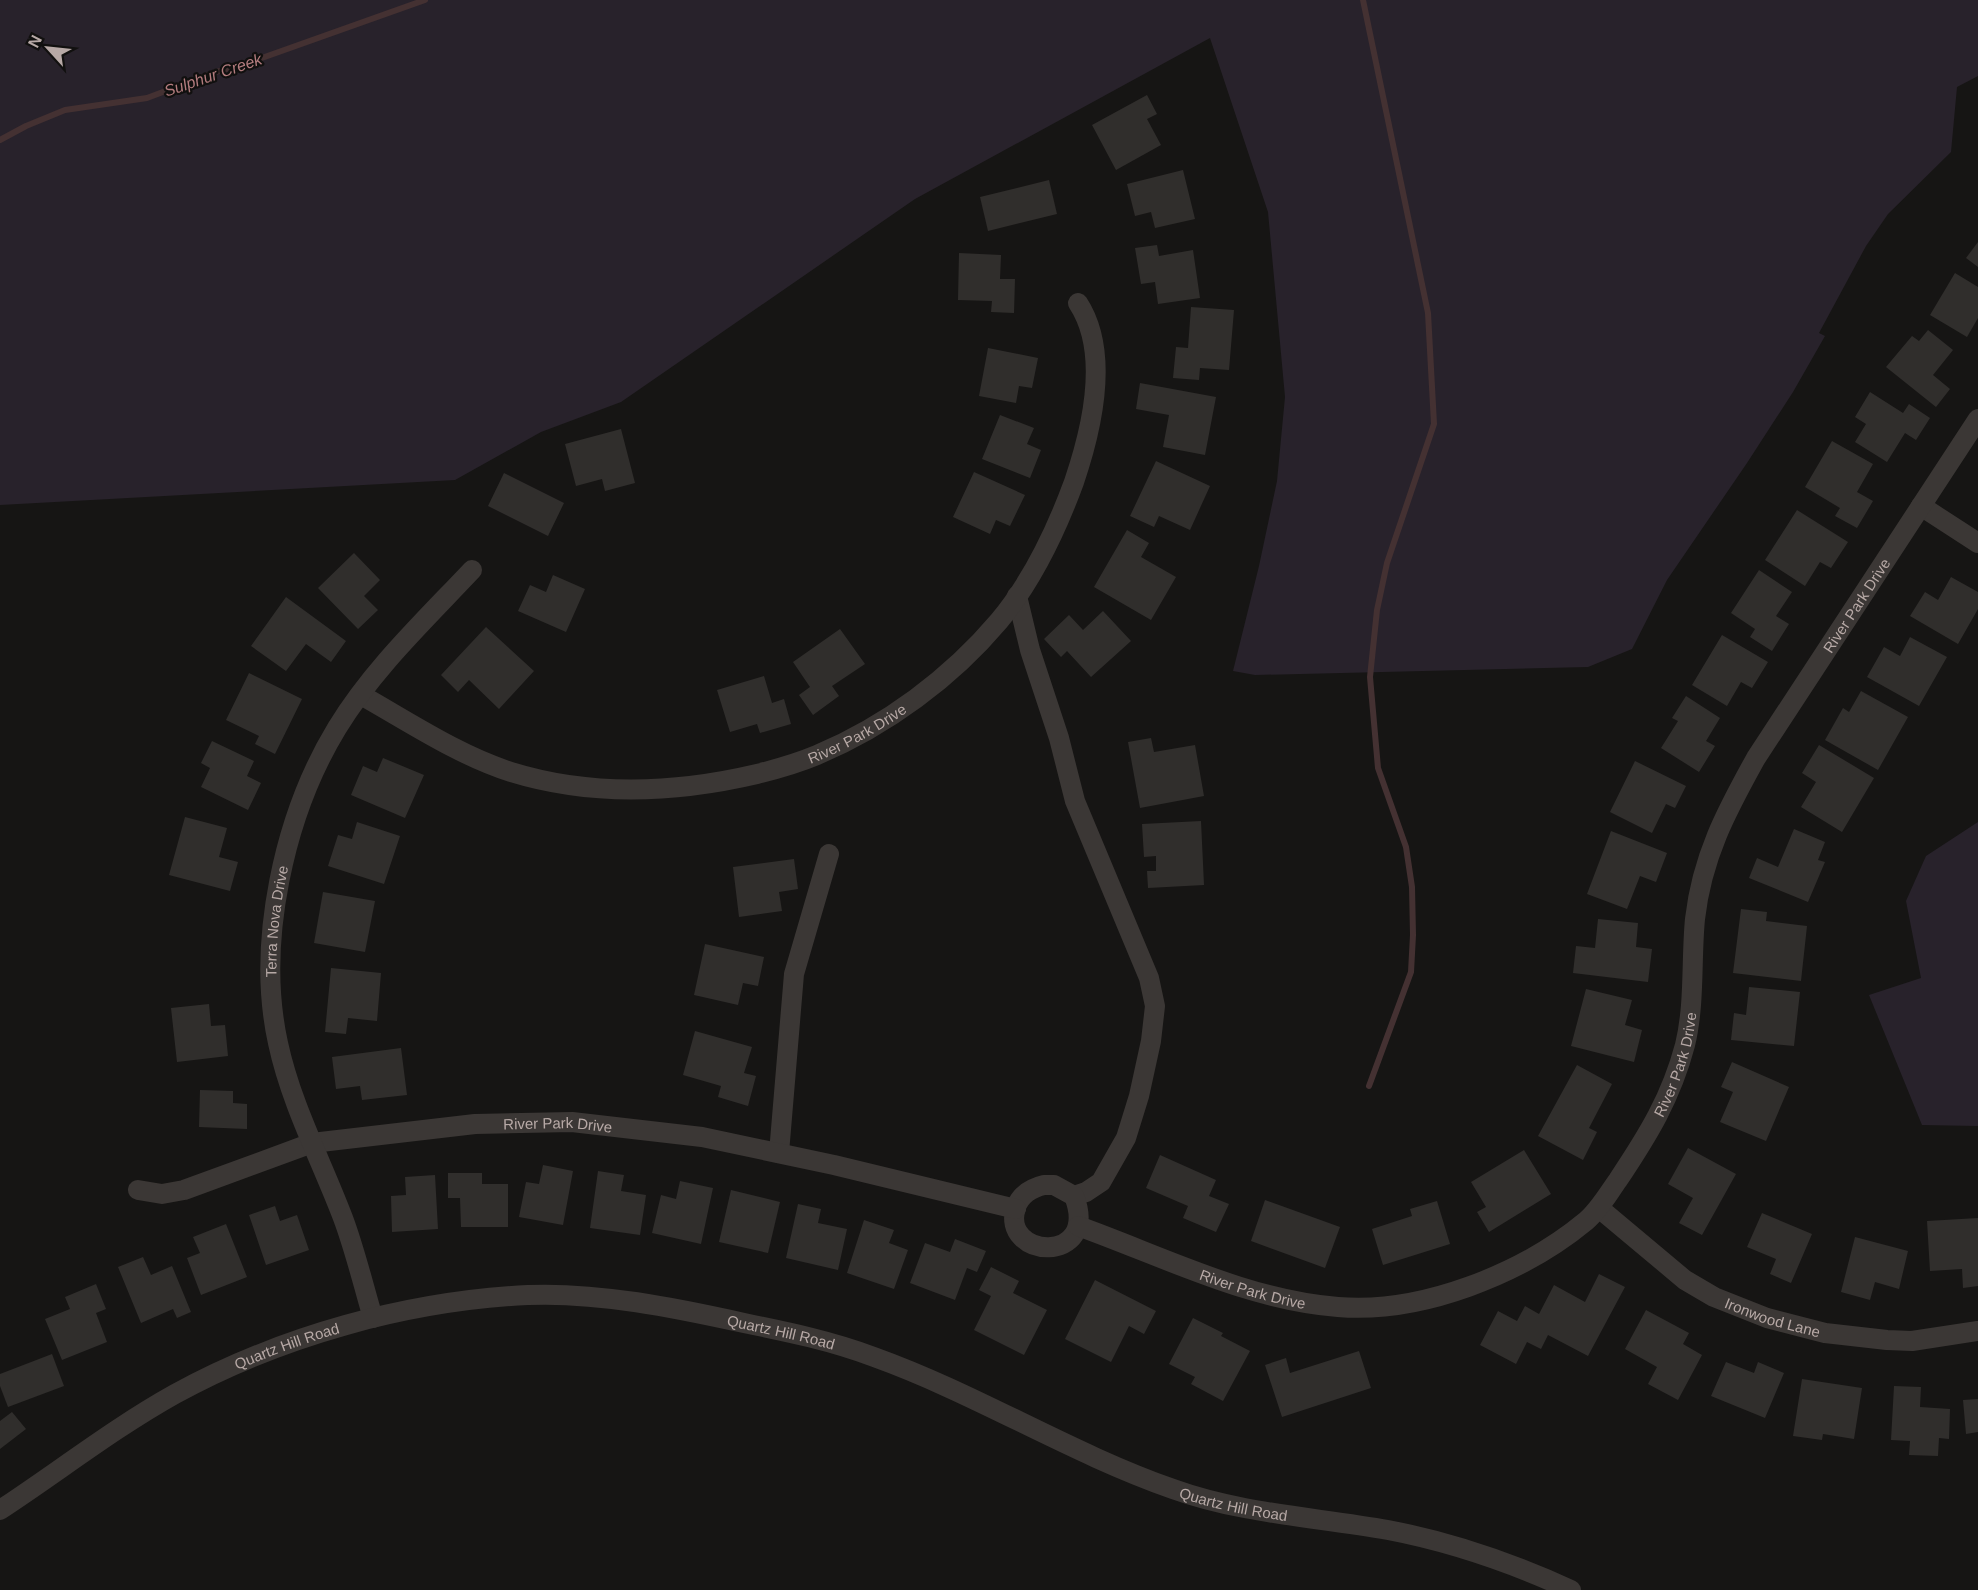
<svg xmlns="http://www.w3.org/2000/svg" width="1978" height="1590" font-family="Helvetica,sans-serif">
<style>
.green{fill:#28222b}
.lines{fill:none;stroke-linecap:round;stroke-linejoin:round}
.stream{stroke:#443132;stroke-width:6}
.building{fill:#302e2c}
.minor{stroke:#3b3735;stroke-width:20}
.labels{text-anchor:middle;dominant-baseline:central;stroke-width:4.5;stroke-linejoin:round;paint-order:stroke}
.street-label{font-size:15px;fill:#b7a9a6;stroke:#11100f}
.water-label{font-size:16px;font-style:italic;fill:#b37c7e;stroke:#11100f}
</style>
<rect width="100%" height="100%" fill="#161514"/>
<!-- green -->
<g class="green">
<polygon points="0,0 1978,0 1978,76 1957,87 1951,152 1888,214 1866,246 1819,333 1825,336 1793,392 1747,463 1667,580 1632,649 1588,667 1255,675 1233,671 1259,566 1277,481 1285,397 1268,212 1210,38 915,199 621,402 541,432 455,480 0,505"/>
<polygon points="1978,822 1978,1126 1922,1125 1869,995 1921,978 1906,901 1926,856"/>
</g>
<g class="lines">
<!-- stream -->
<g class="stream">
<polyline points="1363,0 1428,313 1434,424 1387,563 1377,610 1370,677 1378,768 1406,847 1412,887 1413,935 1411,972 1369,1086"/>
<polyline points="0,140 26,126 65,110 147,98 213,73 259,59 425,0"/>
</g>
</g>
<!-- building -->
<g class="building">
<polygon points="1147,95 1157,114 1147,119 1161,145 1116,170 1092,125"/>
<polygon points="1183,170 1195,219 1155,228 1151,212 1135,216 1127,184"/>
<polygon points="1049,180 1057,214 988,231 980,197"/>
<polygon points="1978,242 1978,267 1966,258"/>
<polygon points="1157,245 1159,256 1193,250 1200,298 1158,304 1155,282 1141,284 1135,248"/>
<polygon points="959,253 1001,255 1000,279 1015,279 1014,313 991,312 992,301 958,300"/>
<polygon points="1955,273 1978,287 1978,318 1967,337 1930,315"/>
<polygon points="1191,307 1234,310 1229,370 1200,368 1199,380 1173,378 1176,347 1188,348"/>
<polygon points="1928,330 1953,350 1933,375 1950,389 1936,407 1886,367 1912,336 1919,341"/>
<polygon points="988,348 1038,358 1032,388 1019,386 1016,403 979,396"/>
<polygon points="1140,383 1216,397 1205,455 1163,447 1169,415 1136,409"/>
<polygon points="1870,392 1903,413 1909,404 1930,418 1916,440 1905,433 1887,462 1855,442 1866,424 1855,417"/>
<polygon points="1000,415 1034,428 1027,444 1041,450 1030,478 982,459"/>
<polygon points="621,429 635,483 605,491 602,479 576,486 565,444"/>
<polygon points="1832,441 1873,464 1857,492 1873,501 1857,528 1835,516 1840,508 1805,487"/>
<polygon points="1156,461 1210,486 1190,530 1159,516 1154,527 1130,516"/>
<polygon points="974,472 1025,495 1010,526 996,520 990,534 953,517"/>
<polygon points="504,473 564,503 548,536 488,506"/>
<polygon points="1797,510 1848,542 1831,568 1820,562 1805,586 1765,560"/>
<polygon points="1127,530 1149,543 1141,557 1176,577 1151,620 1094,587"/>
<polygon points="354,553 380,580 364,596 378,610 358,629 318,588"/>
<polygon points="1759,570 1792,592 1776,616 1789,624 1772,651 1750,637 1755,629 1731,613"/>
<polygon points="553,575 585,589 566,632 518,611 530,585 546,592"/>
<polygon points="1951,577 1978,592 1978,609 1958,644 1910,616 1925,592 1938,600"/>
<polygon points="286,597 346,641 331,662 306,644 286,671 251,646"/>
<polygon points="1103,611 1131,641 1091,677 1067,651 1061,657 1044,639 1069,615 1083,630"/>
<polygon points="486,627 534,671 499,709 469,680 458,692 441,675"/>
<polygon points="840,629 865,664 832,686 839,696 813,715 799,695 810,687 793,662"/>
<polygon points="1722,635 1768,662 1752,688 1741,682 1727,706 1692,685"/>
<polygon points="1910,637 1947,657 1919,706 1867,677 1884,647 1900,656"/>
<polygon points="249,673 302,699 275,754 255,744 259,736 226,720"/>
<polygon points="764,676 772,703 784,699 791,724 760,733 757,724 730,732 717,690"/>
<polygon points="1861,691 1908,717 1878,770 1825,740 1843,708 1849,712"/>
<polygon points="1686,696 1720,718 1706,741 1715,746 1699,772 1661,748 1678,721 1672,718"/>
<polygon points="1151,738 1154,752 1195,745 1204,796 1140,808 1128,742"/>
<polygon points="212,741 254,761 247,776 261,783 248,810 201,787 210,768 201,763"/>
<polygon points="1819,745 1874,778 1842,832 1801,807 1816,782 1802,773"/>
<polygon points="383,758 424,775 405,818 351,795 363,766 377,772"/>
<polygon points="1635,761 1686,786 1675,808 1666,804 1652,833 1610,812"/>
<polygon points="185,817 227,828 219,857 238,862 230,891 169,875"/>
<polygon points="1201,821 1204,885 1148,888 1147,871 1156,871 1156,856 1144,857 1142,824"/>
<polygon points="357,822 400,836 384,884 328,866 338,835 352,839"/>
<polygon points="1794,829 1825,842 1818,860 1825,862 1808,902 1749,878 1757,858 1778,867"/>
<polygon points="1611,831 1667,853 1656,882 1640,876 1627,909 1587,894"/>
<polygon points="794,859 798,889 779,892 782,911 739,917 733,867"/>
<polygon points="323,892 375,901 365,952 314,943"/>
<polygon points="1741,909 1767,912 1766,921 1807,926 1801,981 1733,973"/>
<polygon points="1598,919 1638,923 1636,947 1652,949 1648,982 1573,973 1576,946 1595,948"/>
<polygon points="705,944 764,957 758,986 743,983 738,1005 694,995"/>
<polygon points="331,968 381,973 377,1021 348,1018 346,1034 325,1032"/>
<polygon points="1749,987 1800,992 1794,1046 1731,1040 1734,1013 1746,1015"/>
<polygon points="1586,989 1632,1000 1625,1025 1642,1030 1634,1062 1571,1046"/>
<polygon points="209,1004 211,1026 225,1025 228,1056 177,1062 171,1008"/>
<polygon points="695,1031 752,1047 744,1073 756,1076 748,1106 718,1097 721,1086 683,1075"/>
<polygon points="401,1048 407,1095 362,1100 360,1086 336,1089 332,1057"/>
<polygon points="1732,1062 1789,1087 1766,1141 1720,1122 1733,1092 1721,1087"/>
<polygon points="1577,1065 1612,1084 1589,1128 1597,1132 1583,1160 1538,1136"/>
<polygon points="200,1090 233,1091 233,1103 247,1104 247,1129 199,1127"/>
<polygon points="1688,1148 1736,1174 1702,1235 1679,1223 1693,1198 1668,1184"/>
<polygon points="1524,1150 1551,1194 1489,1232 1477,1212 1486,1207 1471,1182"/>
<polygon points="1160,1155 1216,1180 1209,1196 1229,1204 1216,1232 1183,1218 1188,1206 1146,1188"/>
<polygon points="543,1165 573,1171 563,1225 519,1217 526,1182 539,1184"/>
<polygon points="598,1171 624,1175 621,1191 646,1195 640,1235 590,1228"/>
<polygon points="448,1173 482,1173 482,1184 508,1184 508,1227 461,1227 460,1198 448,1198"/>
<polygon points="435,1175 438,1229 392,1232 391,1196 406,1195 405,1177"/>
<polygon points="680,1181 713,1188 701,1244 652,1233 661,1195 676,1199"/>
<polygon points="731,1190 780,1202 768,1253 719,1242"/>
<polygon points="1265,1200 1340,1227 1325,1268 1251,1241"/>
<polygon points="1437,1201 1450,1244 1383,1265 1372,1229 1412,1216 1410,1209"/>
<polygon points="798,1204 821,1209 818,1223 847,1229 838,1270 786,1258"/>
<polygon points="275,1206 280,1221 297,1215 309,1250 266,1265 249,1215"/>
<polygon points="1762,1213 1812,1234 1791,1283 1770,1274 1776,1259 1747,1247"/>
<polygon points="1978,1218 1978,1286 1963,1288 1962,1269 1930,1271 1927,1221"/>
<polygon points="864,1220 894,1230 889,1243 908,1250 894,1289 847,1273"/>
<polygon points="226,1224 247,1277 201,1295 187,1258 200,1253 193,1237"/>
<polygon points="1855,1237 1908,1251 1899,1289 1875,1282 1870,1300 1841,1292"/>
<polygon points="955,1239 986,1251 977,1272 967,1268 955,1300 910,1283 925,1243 950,1252"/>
<polygon points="143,1257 151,1275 172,1266 191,1312 177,1318 173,1309 141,1323 118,1267"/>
<polygon points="991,1267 1019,1281 1013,1293 1047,1310 1024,1355 974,1330 991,1296 979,1290"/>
<polygon points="1599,1274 1625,1287 1588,1356 1548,1335 1541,1349 1527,1342 1516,1364 1480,1345 1498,1311 1517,1321 1525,1306 1539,1314 1554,1285 1585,1302"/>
<polygon points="1095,1280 1156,1311 1144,1334 1129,1326 1111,1362 1065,1339"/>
<polygon points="96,1284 106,1309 96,1313 107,1342 62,1360 45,1319 70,1309 65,1297"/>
<polygon points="1646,1310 1689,1333 1683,1344 1702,1355 1678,1400 1648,1384 1657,1367 1625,1349"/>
<polygon points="1193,1318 1223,1333 1221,1336 1250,1351 1223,1401 1191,1384 1195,1377 1169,1364"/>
<polygon points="1359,1351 1371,1388 1282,1417 1265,1365 1286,1358 1290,1373"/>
<polygon points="52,1354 64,1386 8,1407 0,1386 0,1374"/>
<polygon points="1726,1362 1754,1373 1758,1362 1784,1373 1765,1418 1711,1396"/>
<polygon points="1802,1379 1862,1388 1854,1439 1823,1434 1822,1440 1793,1436"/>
<polygon points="1894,1386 1921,1387 1920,1407 1950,1409 1949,1439 1939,1438 1938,1456 1909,1455 1910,1441 1891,1440"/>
<polygon points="1978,1399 1978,1432 1966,1434 1963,1400"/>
<polygon points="12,1412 26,1429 0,1449 0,1421"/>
</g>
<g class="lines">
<!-- minor -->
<g class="minor">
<polyline points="1921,506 1978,543"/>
<polyline points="1017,596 1030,650 1059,738 1075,801 1149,978 1155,1006 1151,1041 1139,1096 1126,1138 1101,1182 1086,1192 1074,1196"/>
<path id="s1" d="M361 695C409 722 458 755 511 772 592 797 676 793 757 774 777 769 798 763 817 755 886 726 951 678 999 621 1033 580 1056 531 1074 482 1092 429 1110 352 1078 303"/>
<polyline points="779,1153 794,974 829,854"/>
<path d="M1044 1185H1054L1074 1196C1101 1266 999 1259 1016 1207 1021 1194 1031 1188 1044 1185Z"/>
<path id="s2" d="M138 1190 162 1194 184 1190 312 1143 475 1124 572 1122 702 1137 834 1165 1016 1209"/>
<path id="s3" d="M1599 1208 1685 1280 1714 1297 1767 1318 1825 1333 1887 1340 1912 1341 1978 1331"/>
<path id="s4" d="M1078 1226C1162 1256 1247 1300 1338 1307 1421 1314 1522 1274 1586 1221 1599 1210 1608 1194 1618 1180 1648 1135 1671 1098 1685 1045 1695 1004 1691 960 1695 919 1702 857 1726 812 1756 758L1978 419"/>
<path id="s5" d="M373 1318C363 1284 355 1250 343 1218 321 1160 291 1104 278 1043 256 943 284 815 337 728 373 669 425 620 472 570"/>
<path id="s6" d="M0 1510C58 1472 114 1428 175 1394 281 1336 407 1301 528 1295 598 1292 676 1308 744 1323 788 1332 832 1341 874 1357 977 1394 1070 1453 1173 1489 1242 1514 1316 1517 1388 1530 1451 1542 1512 1563 1571 1590"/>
</g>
</g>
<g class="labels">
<!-- street labels -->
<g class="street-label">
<text stroke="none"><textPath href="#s4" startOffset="1228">River Park Drive</textPath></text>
<text stroke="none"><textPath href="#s1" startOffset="526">River Park Drive</textPath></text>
<text stroke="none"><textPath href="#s5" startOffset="414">Terra Nova Drive</textPath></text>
<text stroke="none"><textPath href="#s4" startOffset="724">River Park Drive</textPath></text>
<text stroke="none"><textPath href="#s2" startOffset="430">River Park Drive</textPath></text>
<text stroke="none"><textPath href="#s4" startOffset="186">River Park Drive</textPath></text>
<text stroke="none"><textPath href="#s3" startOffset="208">Ironwood Lane</textPath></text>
<text stroke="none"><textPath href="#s6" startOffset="836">Quartz Hill Road</textPath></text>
<text stroke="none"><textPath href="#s6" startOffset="332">Quartz Hill Road</textPath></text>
<text stroke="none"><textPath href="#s6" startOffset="1322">Quartz Hill Road</textPath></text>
</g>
<!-- water labels -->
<g class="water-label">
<text transform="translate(213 75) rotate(-19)">Sulphur Creek</text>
</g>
</g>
<!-- north arrow -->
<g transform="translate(48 48) rotate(297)" stroke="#11100f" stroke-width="4.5" paint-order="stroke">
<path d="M0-4.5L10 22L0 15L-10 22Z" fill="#b7a9a6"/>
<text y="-9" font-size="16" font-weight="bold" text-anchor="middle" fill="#b7a9a6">N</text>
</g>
</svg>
